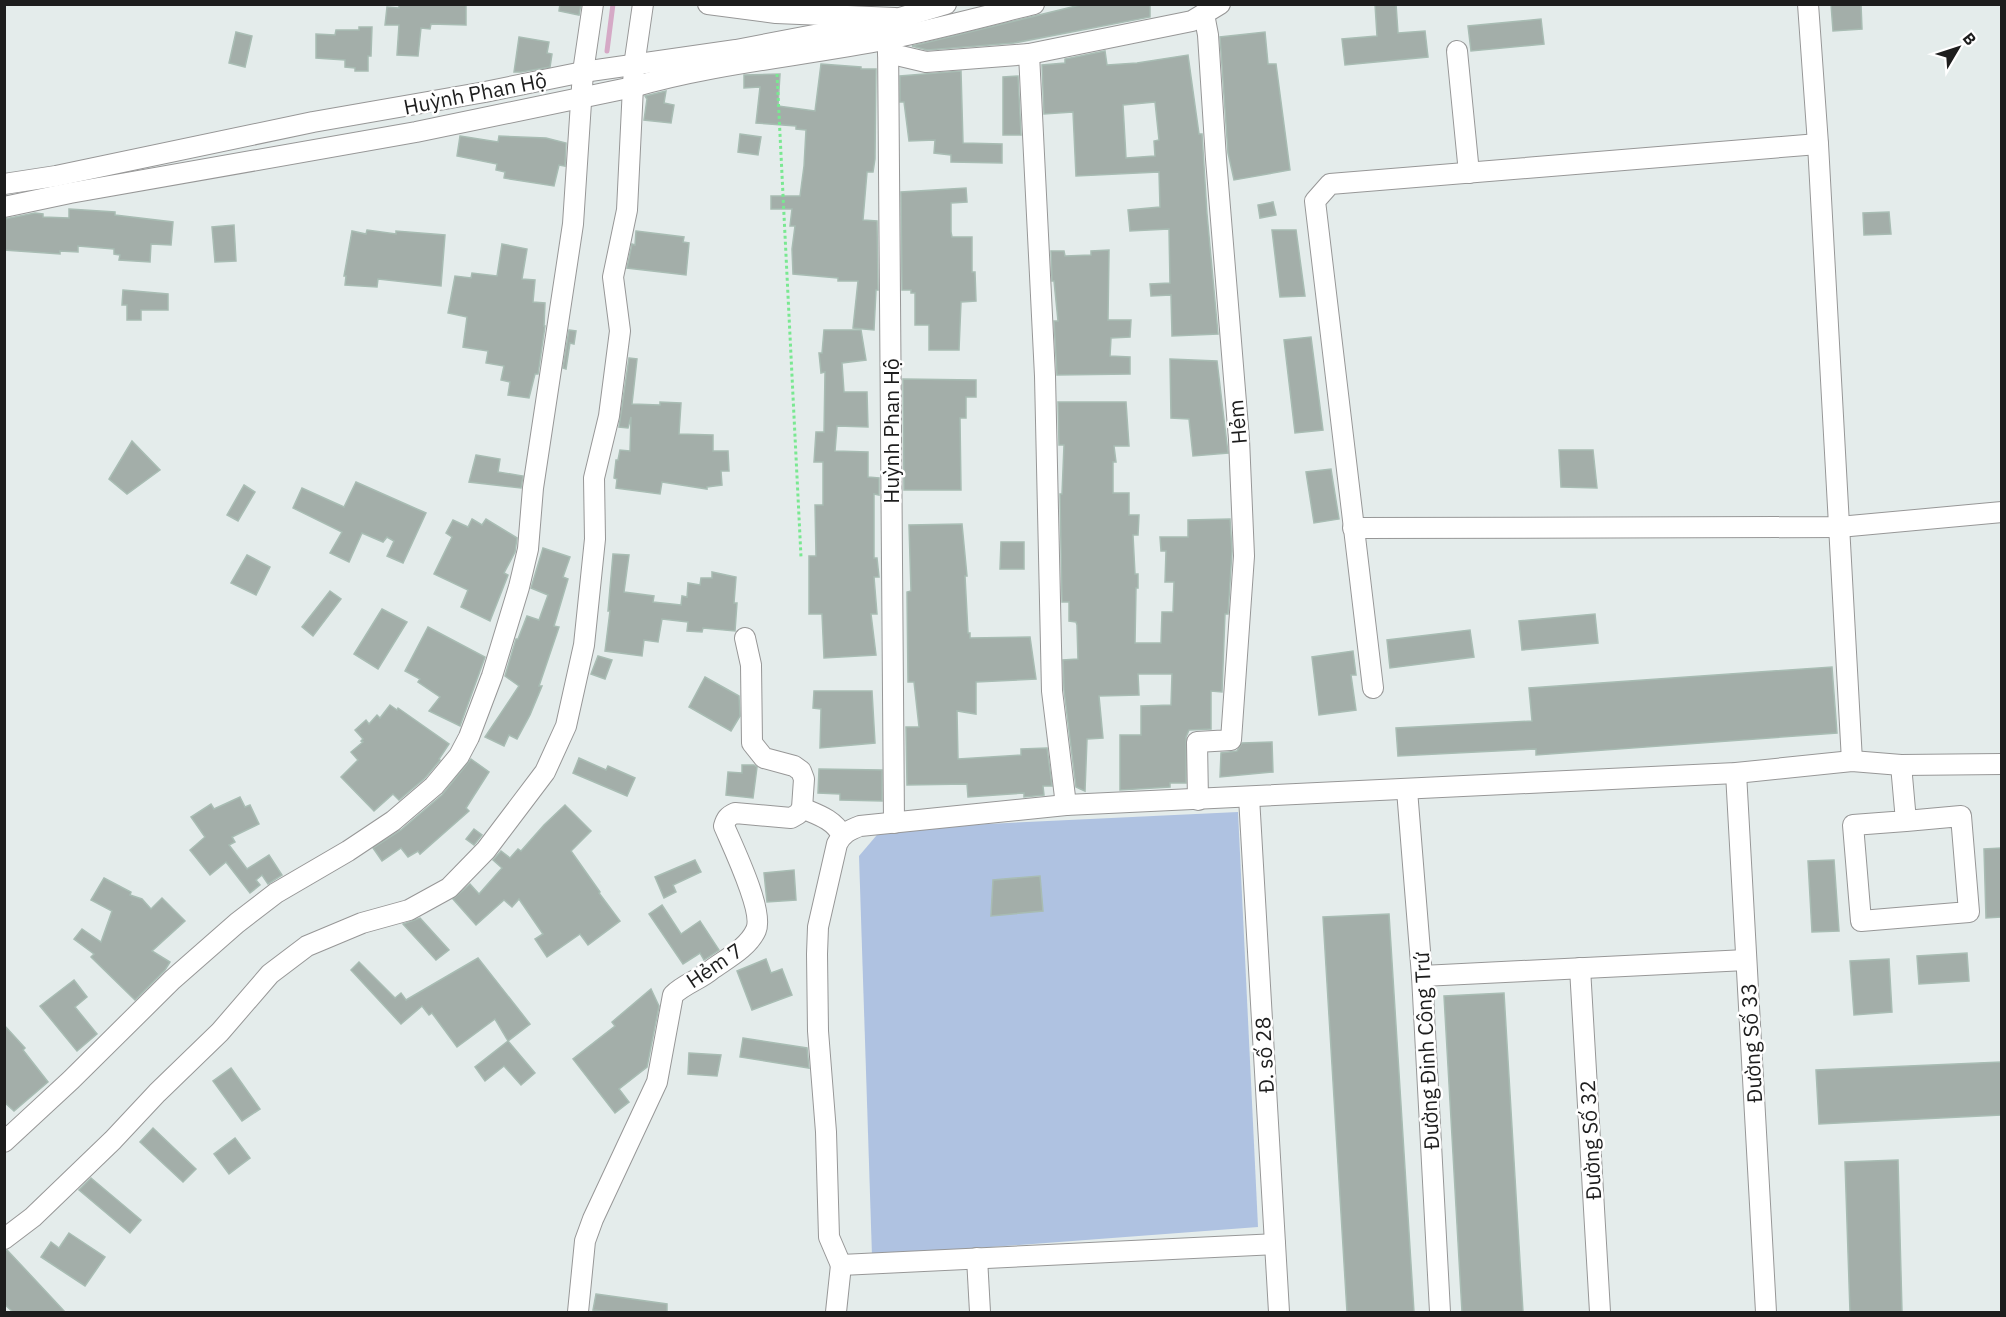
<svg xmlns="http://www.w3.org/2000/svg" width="2006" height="1317" font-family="'IBM Plex Sans',sans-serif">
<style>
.grass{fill:#afc2e1}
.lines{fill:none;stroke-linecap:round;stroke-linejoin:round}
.stream{stroke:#d5a9c6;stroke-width:5}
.building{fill:#a3aea9;stroke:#a8bcb3;stroke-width:1.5;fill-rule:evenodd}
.minor-casing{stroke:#979797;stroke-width:22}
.path{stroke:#79e891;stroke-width:3;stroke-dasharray:3 3;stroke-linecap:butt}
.minor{stroke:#fff;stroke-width:20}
.labels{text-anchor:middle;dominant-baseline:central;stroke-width:5;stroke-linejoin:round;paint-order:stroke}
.street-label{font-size:21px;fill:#1d1d1d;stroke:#fff}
</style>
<rect width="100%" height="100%" fill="#e4eceb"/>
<!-- grass -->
<polygon class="grass" points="1238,812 1258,1227 872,1256 859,856 882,829"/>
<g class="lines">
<!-- stream -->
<polyline class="stream" points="607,51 613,4"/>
</g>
<!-- building -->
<g class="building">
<polygon points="411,4 466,4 466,25 431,24 430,29 421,28 418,56 397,55 399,25 385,25 387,7 399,8 399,5"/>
<polygon points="560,4 581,4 579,15 559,11"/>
<polygon points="1084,4 1150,4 1150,17 1014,43 927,50 912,46"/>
<polygon points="1375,4 1396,4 1398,33 1425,31 1428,57 1345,65 1342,39 1377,36"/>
<polygon points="1831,4 1861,4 1862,29 1833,31"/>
<polygon points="1541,19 1544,44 1471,51 1468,26"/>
<polygon points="359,27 372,27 371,56 368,56 368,71 355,71 355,68 345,67 345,60 316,58 316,34 335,35 336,30 359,30"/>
<polygon points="236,32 252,36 245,67 229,63"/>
<polygon points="1265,32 1268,64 1276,64 1290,170 1234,180 1228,153 1220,37"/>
<polygon points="519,37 549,42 547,53 552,54 550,67 521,72 514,72"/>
<path d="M1105 51 1107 65 1137 63 1188 55 1199 134H1202L1207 214 1218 334 1172 336 1171 295 1151 296 1150 284 1170 283 1169 229 1130 231 1128 210 1160 207 1159 172 1076 176 1073 112 1044 114 1042 65 1065 63V59ZM1155 102 1159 140 1154 141 1155 156 1126 158 1123 105Z"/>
<polygon points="821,64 861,67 861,69 876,69 875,159 873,172 867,172 863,220 877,221 878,290 876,290 874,330 853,328 858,281 838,281 838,278 793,274 792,249 795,226 790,226 792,209 771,209 771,196 800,196 804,166 806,130 796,129 796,126 756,123 760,87 744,88 744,75 780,74 778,106 815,111"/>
<polygon points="961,71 963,143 1002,144 1002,163 951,162 951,155 934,153 935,140 909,141 904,102 900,102 900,76"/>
<polygon points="1018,76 1021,135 1003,135 1003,77"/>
<polygon points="666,91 664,103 674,105 671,123 644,120 647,99 645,96"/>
<polygon points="740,134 761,137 758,155 738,152"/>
<polygon points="460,136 498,142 499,136 546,138 566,143 565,166 559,165 554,186 504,178 505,172 496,170 497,164 457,156"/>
<polygon points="966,188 967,202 951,203 951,232 952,237 972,237 972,272 975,272 976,301 961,302 959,350 929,350 929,325 915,325 915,293 911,293 911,290 902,290 901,192"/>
<polygon points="1273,202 1276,215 1260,218 1258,205"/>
<polygon points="69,209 115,212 115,215 173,222 171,245 151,244 150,262 119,260 120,255 114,254 114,249 78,246 78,252 60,251 60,254 4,250 4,219 35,213 43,214 43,217 69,218"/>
<polygon points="1889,212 1891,234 1864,235 1863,213"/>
<polygon points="234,225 236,261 215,262 212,227"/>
<polygon points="367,230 396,234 396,231 445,235 441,286 378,279 377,287 345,285 346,276 344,276 352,231 366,234"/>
<polygon points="1272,230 1296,230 1305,296 1280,297"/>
<polygon points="636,231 684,237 683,242 689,243 686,275 627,268 632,244 635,245"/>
<polygon points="502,244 527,249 522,279 535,280 533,302 545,303 544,326 545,326 538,374 535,374 529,398 508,395 510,382 501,380 504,366 486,363 488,351 463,347 467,317 448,313 455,276 471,278 472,273 497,276"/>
<polygon points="1109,250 1108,320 1131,320 1130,337 1111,338 1110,356 1130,357 1130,374 1057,375 1054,321 1058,321 1054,281 1052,281 1051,251 1064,251 1065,256 1091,255 1091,251"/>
<polygon points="123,290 168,294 168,310 141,310 141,320 127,320 127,305 122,305"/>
<polygon points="569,330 576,331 574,344 570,343 566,369 563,368"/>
<polygon points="824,330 861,330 866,360 842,363 844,392 867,392 868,427 837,426 835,451 868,452 868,477 879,478 879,495 874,494 874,558 877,558 879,577 874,577 877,614 871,614 876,655 824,658 822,614 809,614 809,556 816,556 815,505 823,505 823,462 814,462 816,432 824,432 825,372 821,373 819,353 822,353"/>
<polygon points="1311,337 1323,430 1295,433 1284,340"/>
<polygon points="629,358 637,359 632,404 660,405 660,402 681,403 679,434 713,435 713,451 728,451 729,471 721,471 722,485 707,487 707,489 662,482 660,494 616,488 617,479 614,478 616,460 618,460 620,450 630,451 631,417 628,428 619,427"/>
<polygon points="1170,359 1217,361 1228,453 1193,456 1189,419 1171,418"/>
<polygon points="903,379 976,380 976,397 966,397 966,418 960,418 961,490 904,490"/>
<polygon points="1058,402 1126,402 1129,446 1114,446 1116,462 1113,462 1113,493 1129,493 1129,515 1139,515 1138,535 1133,535 1135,574 1138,574 1138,588 1136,588 1135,643 1161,643 1162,612 1173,612 1174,582 1165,582 1166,551 1161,551 1160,537 1188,537 1188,520 1230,519 1232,551 1228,614 1225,614 1222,692 1211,691 1211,729 1189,730 1186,737 1186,783 1170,783 1170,787 1120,790 1120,735 1141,735 1141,706 1171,705 1172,674 1138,674 1139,695 1099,696 1103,738 1087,739 1085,791 1076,787 1064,690 1063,660 1078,659 1077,625 1076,622 1069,621 1069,602 1062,602 1060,494 1062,494 1064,445 1059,445"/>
<polygon points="132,441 160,470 127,494 109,479"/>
<polygon points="1559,450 1593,450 1597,488 1561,487"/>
<polygon points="476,455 500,459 498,472 523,476 521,488 469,482"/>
<polygon points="1331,469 1339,519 1314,523 1306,472"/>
<polygon points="356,482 426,513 403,563 387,556 394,541 387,537 383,542 362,533 349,562 330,553 342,532 293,508 302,488 344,507"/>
<polygon points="244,485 255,492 238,521 227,515"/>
<polygon points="472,519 482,525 486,519 517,538 515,552 504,573 508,575 490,621 461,607 468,590 434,574 452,537 446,533 453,520 468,527"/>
<polygon points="962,524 967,576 965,576 968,633 970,633 970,638 1030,637 1036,679 976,682 976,714 957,711 958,759 1021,755 1021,749 1047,748 1052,786 1043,786 1044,795 1024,797 1024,793 968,797 967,784 907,785 906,727 919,727 914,682 908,682 907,592 911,591 909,525"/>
<polygon points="1001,542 1024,542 1024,569 1000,569"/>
<polygon points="543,548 570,557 563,577 568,579 554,626 559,627 539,686 542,686 530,715 517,739 509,735 504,746 485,737 519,686 505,676 516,639 518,639 527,616 539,620 548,595 531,588"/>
<polygon points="613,554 629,555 624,592 654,596 653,602 681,605 682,596 687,597 688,583 700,585 701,578 712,578 712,572 736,577 734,603 737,603 735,631 703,628 702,632 687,631 688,622 662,619 658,642 644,640 642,656 605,651 610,611 608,611"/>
<polygon points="247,555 270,567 256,595 231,583"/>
<polygon points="330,591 341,599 313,636 302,627"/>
<polygon points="382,609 407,622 378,669 354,654"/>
<polygon points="1595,614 1598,643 1522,650 1519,621"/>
<polygon points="428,627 485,657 460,726 429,711 440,697 418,682 420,679 405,671"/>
<polygon points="1470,630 1474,657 1390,668 1387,640"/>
<polygon points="1353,651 1356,675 1351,675 1356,710 1319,715 1312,657"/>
<polygon points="598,656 612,660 605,679 591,674"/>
<polygon points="1832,667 1837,733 1536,755 1536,749 1398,756 1396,728 1532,721 1529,688"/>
<polygon points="705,677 739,696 740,716 731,731 689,707"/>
<polygon points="814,691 872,691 875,743 820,748 821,709 813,708"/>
<polygon points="390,705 397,710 398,708 449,744 439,759 440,760 425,778 399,800 393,794 374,811 341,777 358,760 351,752 363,742 361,741 363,739 355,730 366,720 369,724 377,715 380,718"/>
<polygon points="1272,742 1273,772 1220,777 1221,753 1237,751 1242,743"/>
<polygon points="579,758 606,770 608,766 635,778 627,796 573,773"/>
<polygon points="471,759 489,772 466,808 469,811 420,854 418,851 408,857 401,848 382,861 373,848 401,830 442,795"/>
<polygon points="742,765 754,765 757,767 753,798 726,795 728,772 742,773"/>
<polygon points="819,769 882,770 882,801 840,800 840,794 818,793"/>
<polygon points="240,797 245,807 250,805 259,824 232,837 235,842 229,845 247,869 269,855 282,875 268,884 262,875 256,880 260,885 250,893 226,862 210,875 190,850 205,837 191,817 211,804 214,809"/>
<polygon points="565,805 591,831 571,851 600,892 599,893 620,921 588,945 580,934 547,957 535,939 543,934 519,899 512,907 504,900 476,925 453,899 470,884 479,894 502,868 493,860 501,851 510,858 518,849 521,851 544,825"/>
<polygon points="474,829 482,835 474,845 466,839"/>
<polygon points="2001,848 2001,917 1986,918 1984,849"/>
<polygon points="695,860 701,872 673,885 676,892 664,898 655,877"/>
<polygon points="1834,860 1839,931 1812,932 1808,861"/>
<polygon points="794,870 796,900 767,902 764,873"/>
<polygon points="1040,876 1043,911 991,916 993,880"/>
<polygon points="104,878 131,892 130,895 142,899 151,909 162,898 185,921 152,951 170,962 165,970 135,1000 91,957 94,954 74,939 82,929 101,942 112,911 91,900"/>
<polygon points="662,905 681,934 700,921 719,950 704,960 700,953 683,964 649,914"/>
<polygon points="1389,914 1414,1312 1347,1312 1323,917"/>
<polygon points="420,918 449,950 436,960 403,924"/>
<polygon points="1967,953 1969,981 1919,984 1917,956"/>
<polygon points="478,958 530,1024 508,1041 495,1019 457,1047 432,1013 429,1015 422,1006 401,1024 351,970 359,962 395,998 401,993 406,1000"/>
<polygon points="766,959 771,973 782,969 792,995 752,1010 737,971"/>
<polygon points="1889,959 1892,1012 1854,1015 1850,961"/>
<polygon points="74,980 87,997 75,1007 97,1034 77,1051 40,1006"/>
<polygon points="651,989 659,1006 647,1067 619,1089 629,1102 615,1113 573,1059 615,1026 612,1022"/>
<polygon points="1504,993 1523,1312 1462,1312 1444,996"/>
<polygon points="4,1025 25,1048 23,1050 48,1082 14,1111 4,1102"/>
<polygon points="743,1038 807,1048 809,1068 740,1057"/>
<polygon points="508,1041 535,1073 521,1085 504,1066 485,1081 475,1067"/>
<polygon points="689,1053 721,1055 717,1076 688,1074"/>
<polygon points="2001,1062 2001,1115 1819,1124 1816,1070"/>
<polygon points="231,1068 260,1109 242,1121 213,1081"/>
<polygon points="153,1128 196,1169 183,1182 140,1142"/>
<polygon points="235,1138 250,1158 229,1174 214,1154"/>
<polygon points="1898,1160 1902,1312 1850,1312 1845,1162"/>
<polygon points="91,1178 141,1220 130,1233 79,1190"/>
<polygon points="69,1233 105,1257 85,1286 41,1257 51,1242 59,1248"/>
<polygon points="7,1250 23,1267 65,1312 13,1312 4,1304 4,1251"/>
<polygon points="596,1294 667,1304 667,1312 612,1312 593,1310"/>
</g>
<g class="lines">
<defs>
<g id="minor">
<polyline points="708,4 776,13 895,18 888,39 894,823"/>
<polyline points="1808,4 1818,144 1852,761"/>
<polyline points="1457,51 1469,173"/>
<polyline points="888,53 926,62 1029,54 1192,21 1220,4"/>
<polyline points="1029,54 1045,376 1052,691 1066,805"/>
<polyline points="4,184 56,176 313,122 485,92 583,72 736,50 893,20 946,4"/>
<path d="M4 207 70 193 416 132 633 87C716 63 803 56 888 39 937 29 986 16 1034 4"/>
<polyline points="1353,528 1839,527 2002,512"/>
<polyline points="1373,688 1315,201 1330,184 1818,144"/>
<polyline points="1901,765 1906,821 1961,816 1969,912 1861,921 1853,825 1906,821"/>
<polyline points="1736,773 1766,1312"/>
<polyline points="1407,790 1422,976 1440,1312"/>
<polyline points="1249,797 1279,1312"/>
<polyline points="1198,800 1197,742 1231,740 1244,556 1239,439 1216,159 1208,35 1204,14"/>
<path d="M802 808C818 815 833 819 842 835"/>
<polyline points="1580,968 1600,1312"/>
<polyline points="1422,976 1746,960"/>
<polyline points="4,1142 71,1080 172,980 237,923 276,893 348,851 393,821 434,786 459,756 469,737 492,676 519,587 528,549 533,488 573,224 583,72 593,4"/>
<polyline points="4,1239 33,1217 113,1140 157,1093 220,1032 270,974 307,946 362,923 409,910 449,888 486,850 545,772 566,726 584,645 595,539 594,478 609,416 620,331 613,277 627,210 634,66 643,4"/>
<polyline points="977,1258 980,1312"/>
<path d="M841 1265 829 1237 826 1132 818 1031 817 954 818 927 837 844C842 834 849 830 860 826L1066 805 1736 773 1852 761 1901 765 2002 764"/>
<polyline points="841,1265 1275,1244"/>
<path d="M578 1312 585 1241 593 1219 657 1082 673 995C684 984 699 980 711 970 726 959 748 948 756 930 764 911 733 847 724 826 726 819 728 816 735 813L791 818 798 814 802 808 804 779 801 771 794 766 764 758 752 743 751 665 745 638"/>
<polyline points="836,1312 841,1265"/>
</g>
</defs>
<!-- minor casing -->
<use href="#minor" class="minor-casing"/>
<!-- path -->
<polyline class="path" points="777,74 801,557"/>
<!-- minor -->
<use href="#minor" class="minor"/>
</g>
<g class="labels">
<!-- street labels -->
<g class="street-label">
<text transform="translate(475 93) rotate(-11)">Huỳnh Phan Hộ</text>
<text transform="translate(1237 422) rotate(-95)">Hẻm</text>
<text transform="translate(891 431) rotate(-90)">Huỳnh Phan Hộ</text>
<text transform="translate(714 965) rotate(-34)">Hẻm 7</text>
<text transform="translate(1751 1043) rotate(-93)">Đường Số 33</text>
<text transform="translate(1426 1051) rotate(-93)">Đường Đinh Công Trứ</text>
<text transform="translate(1264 1055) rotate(-93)">Đ. số 28</text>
<text transform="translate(1590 1140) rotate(-93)">Đường Số 32</text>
</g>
</g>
<!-- border -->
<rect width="2006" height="1317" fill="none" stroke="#1d1d1d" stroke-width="12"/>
<!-- north arrow -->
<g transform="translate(1958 48) rotate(51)" stroke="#ffffff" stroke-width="4.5" paint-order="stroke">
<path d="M0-4.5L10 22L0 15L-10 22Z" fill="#1d1d1d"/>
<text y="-9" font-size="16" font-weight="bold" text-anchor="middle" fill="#1d1d1d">B</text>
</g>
</svg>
